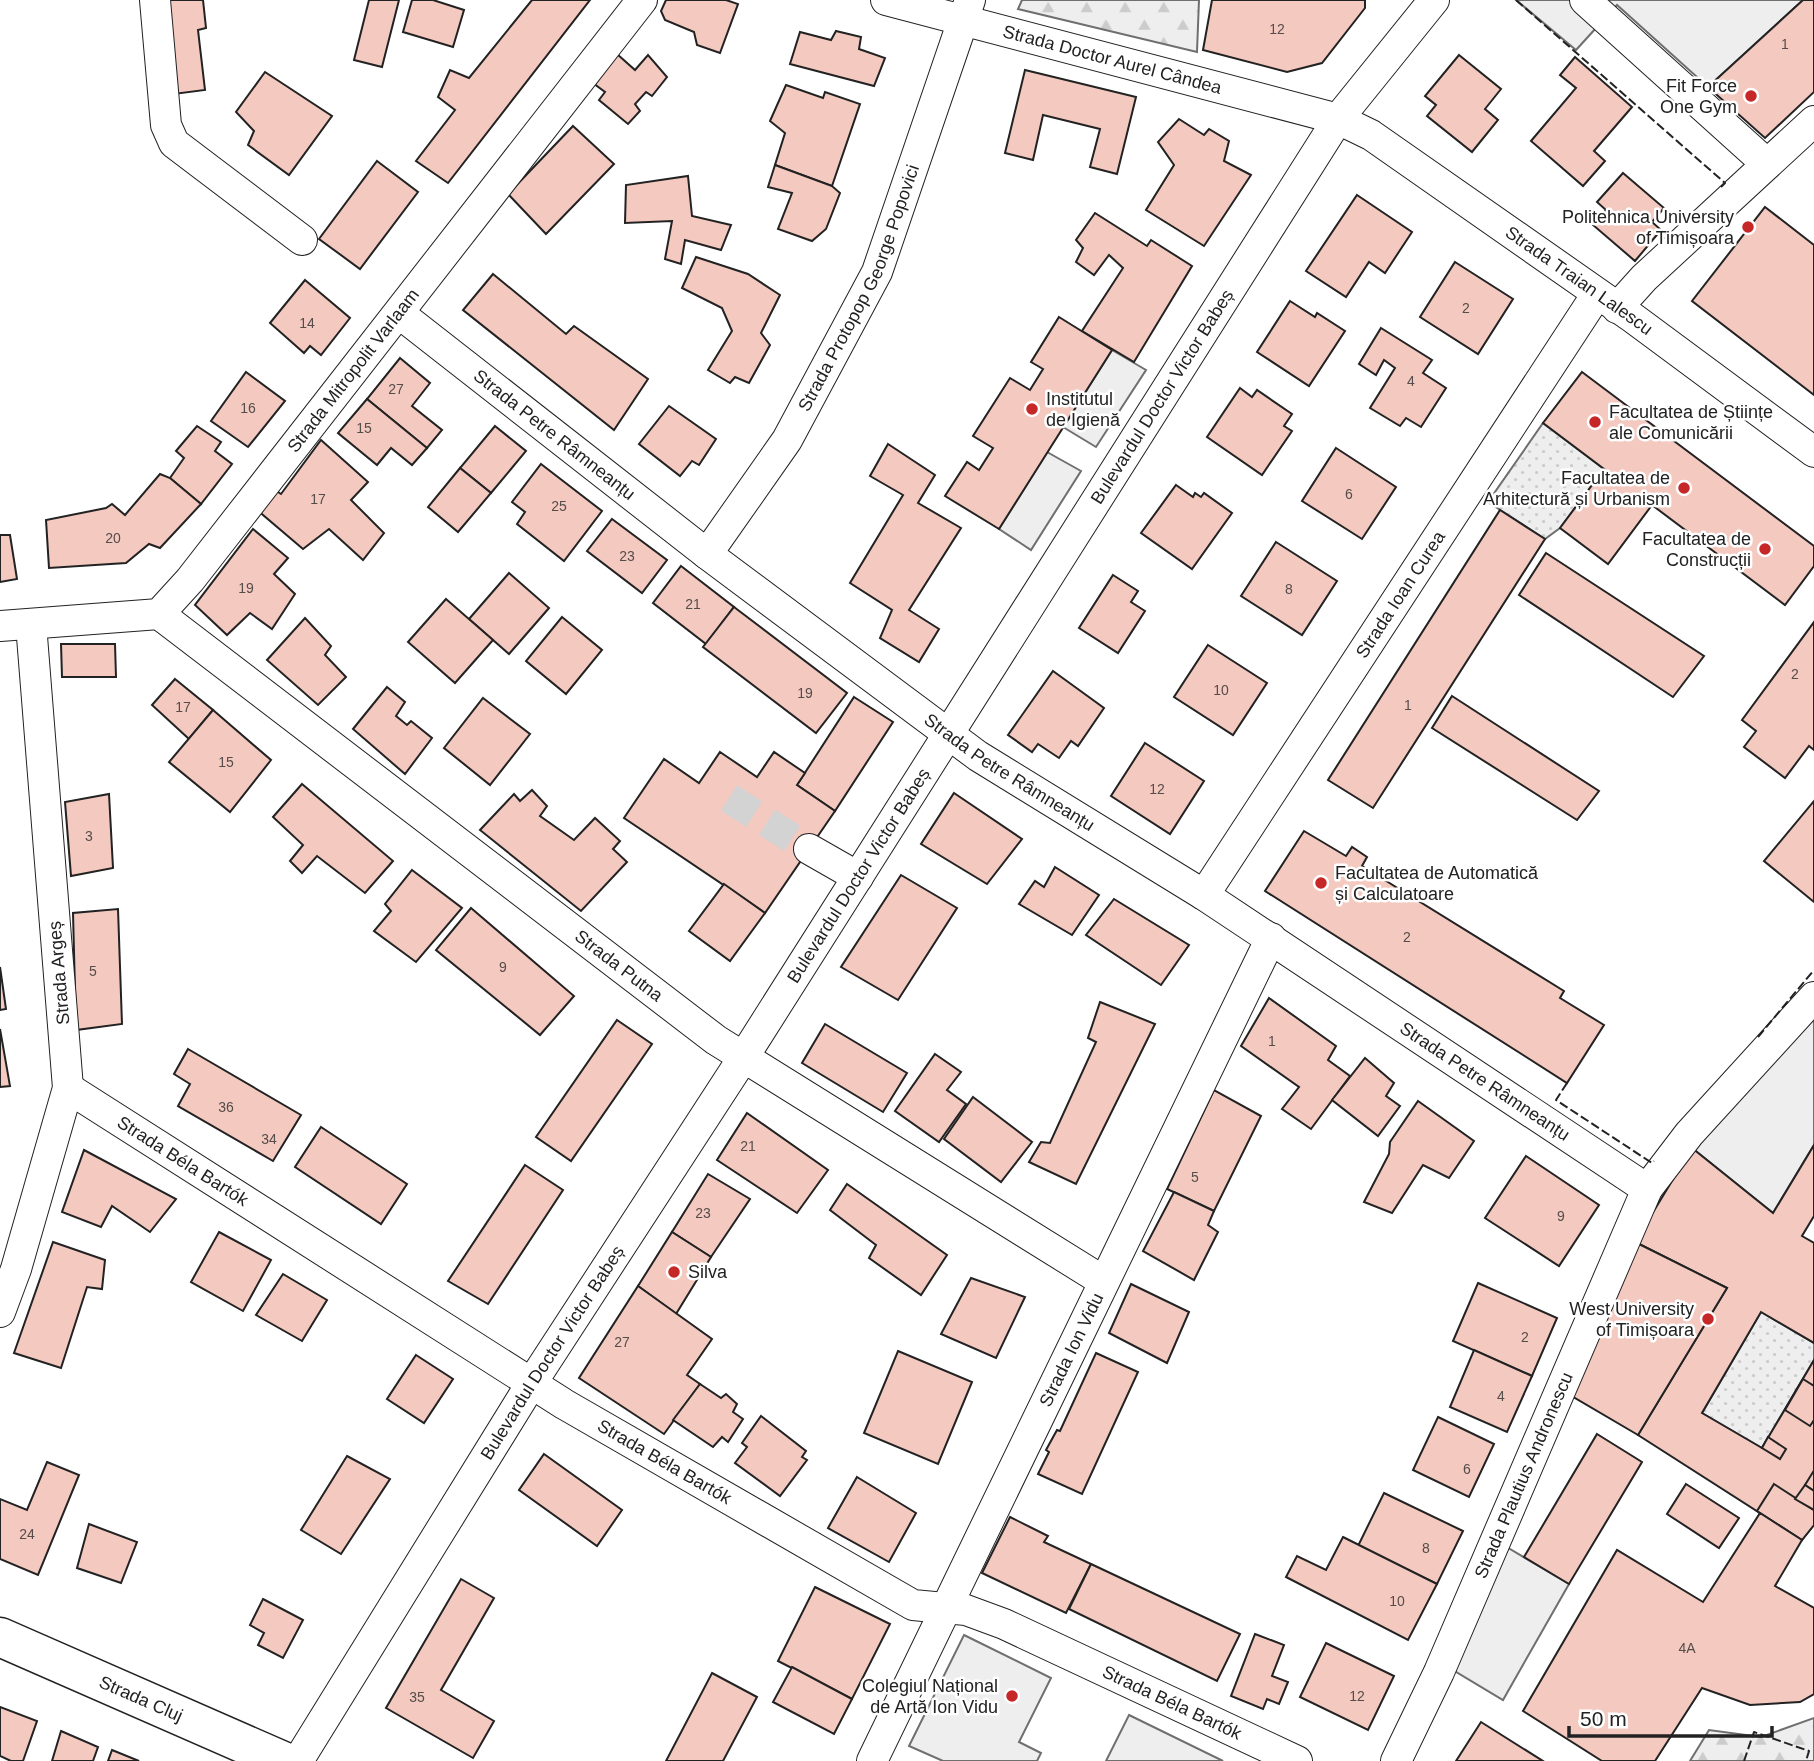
<svg xmlns="http://www.w3.org/2000/svg" width="1814" height="1761" font-family="Arial,sans-serif">
<style>
.green{fill:#eee;stroke:#6f6f6f;stroke-width:2}
.forest{fill:url(#forest-firs);stroke:#6f6f6f;stroke-width:2}
.park{fill:url(#park-dots);stroke:#6f6f6f;stroke-width:2}
.building{fill:#f3c9c0;stroke:#222;stroke-width:2}
.lines{fill:none;stroke-linecap:round;stroke-linejoin:round}
.minor-tunnel{stroke:#d3d3d3;stroke-width:30;stroke-dasharray:30 15;stroke-linecap:butt}
.minor-casing{stroke:#222;stroke-width:32}
.major-casing{stroke:#222;stroke-width:41}
.minor{stroke:#fff;stroke-width:30}
.major{stroke:#fff;stroke-width:38}
.fence{stroke:#222;stroke-width:2;stroke-dasharray:9 3.5;stroke-linecap:butt}
.poi-dot{fill:#c62828;stroke:#fff;stroke-width:2.5}
.labels{text-anchor:middle;dominant-baseline:central;stroke-width:5;stroke-linejoin:round;paint-order:stroke}
.number-label{font-size:14px;fill:#564c4a}
.street-label{font-size:18px;fill:#222;stroke:#fff}
.poi-label{font-size:18px;fill:#222;stroke:#fff;text-anchor:end}
</style>
<defs>
<pattern id="forest-firs" width="22" height="20" patternUnits="userSpaceOnUse" patternTransform="scale(1.75)"><rect width="22" height="20" fill="#eee"/><path d="M5 1l3.5 6h-7zM16 11l3.5 6h-7z" fill="#ccc"/></pattern>
<pattern id="park-dots" width="8" height="8" patternUnits="userSpaceOnUse" patternTransform="scale(1.75)"><rect width="8" height="8" fill="#eee"/><path d="M2 2h.1M6 6h.1" fill="none" stroke="#ccc" stroke-width="1.8" stroke-linecap="round"/></pattern>
</defs>
<rect width="100%" height="100%" fill="#fff"/>
<!-- green -->
<g class="green">
<polygon points="1516,0 1803,0 1708,87 1617,5 1576,50"/>
<polygon points="1112,350 1146,370 1096,447 1063,427"/>
<polygon points="1047,452 1081,471 1031,550 999,529"/>
<polygon points="1814,1019 1814,1145 1773,1213 1692,1148"/>
<polygon points="1505,1546 1569,1584 1503,1700 1453,1670"/>
<polygon points="964,1635 1051,1678 1019,1742 1041,1753 1037,1761 943,1761 909,1746"/>
<polygon points="1129,1715 1223,1761 1106,1761"/>
</g>
<!-- forest -->
<g class="forest">
<polygon points="1022,0 1199,0 1197,52 1018,9"/>
<polygon points="1814,1718 1814,1761 1690,1761 1709,1730 1761,1737"/>
</g>
<!-- park -->
<g class="park">
<polygon points="1543,423 1604,469 1560,528 1545,539 1488,502"/>
<polygon points="1761,1312 1814,1343 1814,1360 1762,1448 1702,1413"/>
</g>
<!-- building -->
<g class="building">
<polygon points="165,0 203,0 206,28 198,30 205,90 174,94"/>
<polygon points="369,0 399,0 382,67 354,60"/>
<polygon points="412,0 433,0 464,10 453,47 403,32"/>
<polygon points="532,0 590,0 448,183 416,161 455,110 438,97 450,70 469,78"/>
<polygon points="666,0 726,0 738,4 720,53 697,45 694,32 665,20 661,11"/>
<polygon points="1212,0 1365,0 1365,8 1322,63 1287,72 1203,50"/>
<polygon points="1803,0 1814,0 1814,92 1765,138 1708,87"/>
<polygon points="836,31 861,37 859,49 885,58 874,86 790,64 800,32 831,40"/>
<polygon points="617,54 635,70 648,55 667,77 652,96 646,92 635,104 640,111 628,124 599,100 605,92 593,83"/>
<polygon points="1459,55 1501,89 1485,109 1498,120 1472,152 1427,116 1436,105 1425,96"/>
<polygon points="1575,57 1632,107 1594,151 1605,161 1583,186 1531,141 1576,88 1560,75"/>
<polygon points="1025,70 1136,97 1117,174 1090,167 1100,129 1043,115 1033,160 1005,153"/>
<polygon points="265,72 332,116 289,175 248,145 254,131 236,112"/>
<polygon points="786,85 823,98 825,92 860,104 832,186 775,165 785,133 770,121"/>
<polygon points="1179,119 1204,135 1209,129 1229,141 1224,161 1251,175 1204,246 1146,210 1174,165 1158,142"/>
<polygon points="573,126 614,164 546,234 508,194"/>
<polygon points="377,161 418,192 360,269 319,239"/>
<polygon points="775,165 832,186 840,193 826,229 812,241 778,229 792,193 768,187"/>
<polygon points="1623,173 1664,208 1652,222 1661,230 1635,261 1593,225 1606,210 1597,202"/>
<polygon points="688,176 692,216 731,225 721,250 685,240 681,264 665,259 672,221 625,223 626,185"/>
<polygon points="1357,195 1412,232 1385,273 1369,262 1346,297 1306,271"/>
<polygon points="1765,207 1814,245 1814,395 1692,301"/>
<polygon points="1095,213 1147,246 1151,240 1192,266 1134,362 1082,331 1123,268 1109,255 1094,275 1076,262 1083,248 1076,240"/>
<polygon points="696,257 748,274 780,295 761,333 770,345 749,383 735,377 730,383 708,370 732,331 722,308 682,288"/>
<polygon points="1455,262 1513,299 1478,354 1420,317"/>
<polygon points="493,274 566,334 574,326 648,379 614,430 463,310"/>
<polygon points="305,280 350,318 321,355 310,346 304,353 270,323"/>
<polygon points="1290,301 1315,317 1317,313 1345,331 1309,386 1257,352"/>
<polygon points="1059,317 1112,350 999,529 945,496 967,462 979,470 993,448 973,436 1010,378 1030,390 1043,369 1031,362"/>
<polygon points="1381,328 1432,360 1423,373 1446,388 1421,427 1406,418 1400,426 1370,408 1395,368 1384,360 1376,375 1359,364"/>
<polygon points="400,358 430,383 412,406 442,430 427,448 367,399"/>
<polygon points="246,372 285,401 248,447 211,421"/>
<polygon points="1582,372 1814,546 1814,566 1785,605 1652,505 1608,564 1560,528 1604,469 1543,423"/>
<polygon points="1240,388 1252,397 1257,390 1292,414 1284,426 1292,431 1262,475 1207,437"/>
<polygon points="367,399 427,448 412,465 391,448 377,465 338,433"/>
<polygon points="669,406 716,439 699,465 692,461 680,476 639,444"/>
<polygon points="197,426 221,442 215,451 232,464 201,504 170,478 184,458 176,451"/>
<polygon points="495,426 526,451 491,493 460,468"/>
<polygon points="321,440 368,482 351,500 384,533 363,560 329,529 303,549 256,509 272,488 281,494"/>
<polygon points="888,444 935,475 918,503 961,528 909,610 939,629 919,662 880,638 892,610 850,583 903,495 870,476"/>
<polygon points="1336,448 1396,487 1362,539 1302,501"/>
<polygon points="541,464 602,511 564,561 517,524 525,512 512,502"/>
<polygon points="460,468 491,493 458,532 428,507"/>
<polygon points="160,474 170,478 201,504 160,548 149,544 126,563 49,568 46,520 106,508 112,504 125,515"/>
<polygon points="1176,485 1193,497 1195,493 1201,497 1204,493 1232,513 1192,569 1141,533"/>
<polygon points="1500,510 1545,539 1373,808 1328,780"/>
<polygon points="612,519 667,560 642,593 587,551"/>
<polygon points="253,529 288,558 274,574 295,594 272,629 250,613 227,635 195,605"/>
<polygon points="0,535 10,535 17,579 0,582"/>
<polygon points="1276,542 1337,581 1302,635 1241,596"/>
<polygon points="1546,553 1704,656 1673,697 1519,595"/>
<polygon points="681,566 734,607 706,644 653,603"/>
<polygon points="509,573 549,608 509,654 469,619"/>
<polygon points="1113,575 1138,591 1131,602 1145,611 1118,653 1079,628"/>
<polygon points="446,599 493,640 455,683 408,642"/>
<polygon points="734,607 847,693 816,733 703,647"/>
<polygon points="562,617 602,650 566,694 526,661"/>
<polygon points="305,618 331,646 325,655 346,677 318,705 267,660"/>
<polygon points="1814,622 1814,750 1809,746 1785,778 1744,747 1756,731 1742,720"/>
<polygon points="61,644 115,644 116,677 62,677"/>
<polygon points="1208,645 1267,683 1233,735 1174,697"/>
<polygon points="1053,671 1104,708 1078,746 1071,741 1059,758 1038,744 1032,752 1008,735"/>
<polygon points="175,679 213,710 189,739 152,705"/>
<polygon points="387,687 405,702 396,716 407,725 411,721 432,738 405,774 353,729"/>
<polygon points="1452,696 1599,791 1577,820 1432,728"/>
<polygon points="854,697 893,722 835,811 797,785"/>
<polygon points="483,698 530,734 490,785 444,748"/>
<polygon points="213,710 271,760 230,812 169,762"/>
<polygon points="1145,743 1204,781 1170,834 1111,796"/>
<polygon points="720,752 757,777 774,752 805,773 797,785 835,811 765,913 624,818 664,759 699,783"/>
<polygon points="302,784 393,861 365,893 317,856 302,873 290,861 303,845 273,817"/>
<polygon points="532,790 547,806 540,816 574,840 595,818 620,841 613,849 627,862 581,911 480,830 514,794 520,801"/>
<polygon points="954,793 1022,839 987,884 921,844"/>
<polygon points="109,794 113,868 71,876 65,802"/>
<polygon points="1814,801 1814,902 1764,861"/>
<polygon points="1304,831 1346,856 1352,847 1367,857 1362,866 1564,991 1560,998 1604,1025 1567,1083 1265,891"/>
<polygon points="1055,867 1099,895 1072,935 1019,904 1035,881 1044,887"/>
<polygon points="412,870 462,908 416,962 374,931 391,911 385,904"/>
<polygon points="901,875 957,908 898,1000 841,967"/>
<polygon points="724,884 765,913 730,961 689,931"/>
<polygon points="1114,899 1189,945 1161,985 1086,935"/>
<polygon points="471,908 574,996 540,1035 436,950"/>
<polygon points="118,909 122,1024 76,1030 73,913"/>
<polygon points="0,967 6,1009 0,1010"/>
<polygon points="1269,998 1336,1046 1328,1060 1350,1076 1311,1129 1282,1109 1299,1087 1241,1046"/>
<polygon points="1100,1002 1155,1024 1076,1184 1029,1162 1041,1142 1050,1143 1096,1042 1088,1038"/>
<polygon points="617,1020 652,1044 571,1161 536,1137"/>
<polygon points="825,1024 907,1073 883,1112 802,1063"/>
<polygon points="0,1029 10,1086 0,1087"/>
<polygon points="188,1049 301,1115 273,1161 178,1106 190,1084 174,1074"/>
<polygon points="935,1054 961,1072 947,1090 966,1104 939,1142 895,1111"/>
<polygon points="1365,1058 1394,1083 1386,1096 1400,1106 1378,1136 1332,1100"/>
<polygon points="1214,1090 1261,1116 1214,1211 1167,1189"/>
<polygon points="973,1097 1032,1142 1001,1182 944,1139"/>
<polygon points="1418,1101 1474,1141 1449,1178 1423,1165 1392,1213 1364,1202 1389,1154 1390,1142"/>
<polygon points="747,1113 828,1170 797,1213 717,1160"/>
<polygon points="321,1127 407,1184 381,1224 295,1167"/>
<polygon points="1814,1145 1814,1216 1802,1236 1814,1243 1814,1343 1761,1312 1702,1413 1762,1448 1814,1360 1814,1525 1802,1540 1638,1435 1727,1288 1635,1242 1692,1148 1773,1213"/>
<polygon points="84,1150 176,1199 150,1232 112,1206 101,1227 62,1212"/>
<polygon points="1526,1156 1599,1205 1559,1266 1485,1218"/>
<polygon points="525,1165 563,1190 488,1304 448,1281"/>
<polygon points="708,1174 750,1199 711,1257 672,1232"/>
<polygon points="847,1184 947,1255 921,1295 869,1258 876,1245 830,1210"/>
<polygon points="1174,1192 1214,1211 1208,1225 1218,1232 1194,1280 1143,1251"/>
<polygon points="219,1232 271,1260 243,1311 191,1282"/>
<polygon points="672,1232 711,1257 676,1314 638,1286"/>
<polygon points="53,1242 105,1260 102,1289 87,1287 61,1368 14,1353"/>
<polygon points="1635,1242 1727,1288 1638,1435 1570,1395"/>
<polygon points="283,1274 327,1300 302,1341 256,1315"/>
<polygon points="971,1278 1025,1297 996,1358 941,1334"/>
<polygon points="1478,1283 1557,1318 1532,1376 1453,1341"/>
<polygon points="1131,1284 1189,1312 1167,1363 1109,1333"/>
<polygon points="638,1286 712,1339 687,1375 700,1384 664,1434 579,1378"/>
<polygon points="1474,1350 1532,1376 1507,1432 1450,1407"/>
<polygon points="898,1351 972,1382 938,1464 864,1433"/>
<polygon points="1096,1353 1138,1372 1082,1494 1038,1474 1049,1452 1046,1450 1057,1430 1060,1431"/>
<polygon points="416,1355 453,1379 424,1423 387,1399"/>
<polygon points="1803,1379 1814,1386 1814,1420 1810,1426 1785,1410"/>
<polygon points="700,1384 721,1398 726,1394 737,1404 733,1412 743,1419 728,1442 722,1437 713,1447 673,1420"/>
<polygon points="761,1416 806,1451 802,1457 807,1460 780,1496 735,1463 747,1447 742,1443"/>
<polygon points="1438,1417 1494,1444 1469,1497 1413,1470"/>
<polygon points="1597,1434 1642,1462 1569,1584 1524,1557"/>
<polygon points="1768,1437 1786,1449 1780,1459 1762,1448"/>
<polygon points="544,1454 622,1510 597,1546 519,1490"/>
<polygon points="347,1456 390,1479 341,1554 301,1530"/>
<polygon points="47,1462 79,1475 38,1575 0,1559 0,1499 27,1510"/>
<polygon points="1813,1472 1814,1473 1814,1491 1805,1485"/>
<polygon points="857,1477 916,1513 889,1562 828,1528"/>
<polygon points="1686,1484 1739,1518 1719,1548 1667,1514"/>
<polygon points="1774,1484 1814,1510 1814,1525 1802,1540 1757,1511"/>
<polygon points="1805,1485 1814,1491 1814,1510 1795,1499"/>
<polygon points="1384,1493 1463,1531 1437,1584 1358,1546"/>
<polygon points="1760,1513 1802,1540 1775,1586 1814,1608 1814,1694 1800,1702 1750,1705 1702,1688 1655,1761 1602,1761 1523,1711 1617,1550 1703,1602"/>
<polygon points="1010,1517 1048,1536 1044,1542 1091,1564 1066,1613 982,1573"/>
<polygon points="89,1524 137,1542 121,1583 77,1568"/>
<polygon points="1343,1537 1437,1584 1408,1640 1286,1577 1297,1556 1326,1570"/>
<polygon points="1091,1564 1240,1634 1217,1681 1069,1609"/>
<polygon points="461,1579 494,1598 441,1690 494,1721 473,1758 386,1708"/>
<polygon points="815,1587 890,1624 852,1699 778,1661"/>
<polygon points="263,1599 303,1620 283,1658 258,1645 264,1633 250,1625"/>
<polygon points="1255,1634 1284,1645 1272,1676 1288,1682 1279,1704 1267,1699 1263,1709 1231,1696"/>
<polygon points="1326,1643 1394,1676 1368,1730 1300,1697"/>
<polygon points="792,1667 852,1699 834,1734 773,1702"/>
<polygon points="712,1673 757,1697 723,1761 666,1761"/>
<polygon points="0,1707 37,1721 23,1761 11,1761 0,1756"/>
<polygon points="1481,1722 1543,1761 1456,1761"/>
<polygon points="61,1731 98,1747 93,1761 52,1761"/>
<polygon points="112,1750 139,1761 108,1761"/>
</g>
<g class="lines">
<!-- minor-tunnel -->
<polyline class="minor-tunnel" points="729,798 809,849"/>
<defs>
<g id="minor">
<polyline points="155,0 166,125 174,143 302,240"/>
<path id="s1" d="M886 0 1338 119 1371 135 1633 318 1814 452"/>
<polyline points="1585,0 1767,164"/>
<polyline points="1617,308 1644,278 1814,121"/>
<path id="s2" d="M400 314 707 554 978 756 1204 895 1647 1189"/>
<path id="s3" d="M707 554 787 440 877 272 970 0"/>
<path id="s4" d="M159 614 716 1040 1103 1281"/>
<path id="s5" d="M0 626 159 614 190 580 642 0"/>
<polyline points="809,849 858,877"/>
<path id="s6" d="M1204 895 1597 294"/>
<path id="s7" d="M68 1088 564 1404 913 1605 966 1610 1004 1624 1297 1761"/>
<polyline points="0,1312 16,1269 68,1088 31,624"/>
<path id="s8" d="M298 1761 531 1384 743 1058 1338 119 1434 0"/>
<path id="s9" d="M872 1761 1271 938"/>
<path id="s10" d="M1396 1761 1439 1672 1647 1189 1689 1134 1814 997"/>
</g>
<g id="major">
<path id="s11" d="M0 1637 283 1761"/>
</g>
</defs>
<!-- minor casing -->
<use href="#minor" class="minor-casing"/>
<!-- major casing -->
<use href="#major" class="major-casing"/>
<!-- minor -->
<use href="#minor" class="minor"/>
<!-- major -->
<use href="#major" class="major"/>
<!-- fence -->
<g class="fence">
<polyline points="1516,0 1725,183 1721,187"/>
<polyline points="1758,1037 1814,970"/>
<polyline points="1567,1083 1556,1100 1652,1163 1654,1161"/>
<polyline points="1744,1761 1754,1732 1809,1751 1806,1761"/>
</g>
</g>
<!-- markers -->
<g class="poi-dot">
<circle cx="1751" cy="96" r="7"/>
<circle cx="1748" cy="227" r="7"/>
<circle cx="1032" cy="409" r="7"/>
<circle cx="1595" cy="422" r="7"/>
<circle cx="1684" cy="488" r="7"/>
<circle cx="1765" cy="549" r="7"/>
<circle cx="1321" cy="883" r="7"/>
<circle cx="674" cy="1272" r="7"/>
<circle cx="1708" cy="1319" r="7"/>
<circle cx="1012" cy="1696" r="7"/>
</g>
<g class="labels">
<!-- number labels -->
<g class="number-label">
<text x="1277" y="29">12</text>
<text x="1785" y="44">1</text>
<text x="1466" y="308">2</text>
<text x="307" y="323">14</text>
<text x="1411" y="381">4</text>
<text x="396" y="389">27</text>
<text x="248" y="408">16</text>
<text x="364" y="428">15</text>
<text x="1349" y="494">6</text>
<text x="318" y="499">17</text>
<text x="559" y="506">25</text>
<text x="113" y="538">20</text>
<text x="627" y="556">23</text>
<text x="246" y="588">19</text>
<text x="1289" y="589">8</text>
<text x="693" y="604">21</text>
<text x="1795" y="674">2</text>
<text x="1221" y="690">10</text>
<text x="805" y="693">19</text>
<text x="1408" y="705">1</text>
<text x="183" y="707">17</text>
<text x="226" y="762">15</text>
<text x="1157" y="789">12</text>
<text x="89" y="836">3</text>
<text x="1407" y="937">2</text>
<text x="503" y="967">9</text>
<text x="93" y="971">5</text>
<text x="1272" y="1041">1</text>
<text x="226" y="1107">36</text>
<text x="269" y="1139">34</text>
<text x="748" y="1146">21</text>
<text x="1195" y="1177">5</text>
<text x="703" y="1213">23</text>
<text x="1561" y="1216">9</text>
<text x="1525" y="1337">2</text>
<text x="622" y="1342">27</text>
<text x="1501" y="1396">4</text>
<text x="1467" y="1469">6</text>
<text x="27" y="1534">24</text>
<text x="1426" y="1548">8</text>
<text x="1397" y="1601">10</text>
<text x="1687" y="1648">4A</text>
<text x="1357" y="1696">12</text>
<text x="417" y="1697">35</text>
</g>
<!-- street labels -->
<g class="street-label">
<text stroke="none"><textPath href="#s1" startOffset="234">Strada Doctor Aurel Cândea</textPath></text>
<text stroke="none"><textPath href="#s1" startOffset="758">Strada Traian Lalescu</textPath></text>
<text stroke="none"><textPath href="#s3" startOffset="308">Strada Protopop George Popovici</textPath></text>
<text stroke="none"><textPath href="#s5" startOffset="471">Strada Mitropolit Varlaam</textPath></text>
<text stroke="none"><textPath href="#s8" startOffset="1615">Bulevardul Doctor Victor Babeș</textPath></text>
<text stroke="none"><textPath href="#s2" startOffset="196">Strada Petre Râmneanțu</textPath></text>
<text stroke="none"><textPath href="#s6" startOffset="359">Strada Ioan Curea</textPath></text>
<text stroke="none"><textPath href="#s2" startOffset="763">Strada Petre Râmneanțu</textPath></text>
<text stroke="none"><textPath href="#s8" startOffset="1048">Bulevardul Doctor Victor Babeș</textPath></text>
<text stroke="none"><textPath href="#s4" startOffset="579">Strada Putna</textPath></text>
<text transform="translate(59 973) rotate(-95)">Strada Argeș</text>
<text stroke="none"><textPath href="#s2" startOffset="1330">Strada Petre Râmneanțu</textPath></text>
<text stroke="none"><textPath href="#s7" startOffset="136">Strada Béla Bartók</textPath></text>
<text stroke="none"><textPath href="#s9" startOffset="457">Strada Ion Vidu</textPath></text>
<text stroke="none"><textPath href="#s8" startOffset="481">Bulevardul Doctor Victor Babeș</textPath></text>
<text stroke="none"><textPath href="#s7" startOffset="704">Strada Béla Bartók</textPath></text>
<text stroke="none"><textPath href="#s10" startOffset="313">Strada Plautius Andronescu</textPath></text>
<text stroke="none"><textPath href="#s11" startOffset="154">Strada Cluj</textPath></text>
<text stroke="none"><textPath href="#s7" startOffset="1270">Strada Béla Bartók</textPath></text>
</g>
<!-- poi labels -->
<g class="poi-label">
<text x="1737" y="86">Fit Force<tspan x="1737" dy="21">One Gym</tspan></text>
<text x="1734" y="217">Politehnica University<tspan x="1734" dy="21">of Timișoara</tspan></text>
<text x="1046" y="399" text-anchor="start">Institutul<tspan x="1046" dy="21">de Igienă</tspan></text>
<text x="1609" y="412" text-anchor="start">Facultatea de Științe<tspan x="1609" dy="21">ale Comunicării</tspan></text>
<text x="1670" y="478">Facultatea de<tspan x="1670" dy="21">Arhitectură și Urbanism</tspan></text>
<text x="1751" y="539">Facultatea de<tspan x="1751" dy="21">Construcții</tspan></text>
<text x="1335" y="873" text-anchor="start">Facultatea de Automatică<tspan x="1335" dy="21">și Calculatoare</tspan></text>
<text x="688" y="1272" text-anchor="start">Silva</text>
<text x="1694" y="1309">West University<tspan x="1694" dy="21">of Timișoara</tspan></text>
<text x="998" y="1686">Colegiul Național<tspan x="998" dy="21">de Artă Ion Vidu</tspan></text>
</g>
</g>
<!-- scale -->
<path d="M1569 1726v10h203v-10" fill="none" stroke="#222222" stroke-width="3.5"/>
<text x="1580" y="1726" font-size="21" fill="#222222" stroke="#ffffff" stroke-width="5" paint-order="stroke">50 m</text>
</svg>
